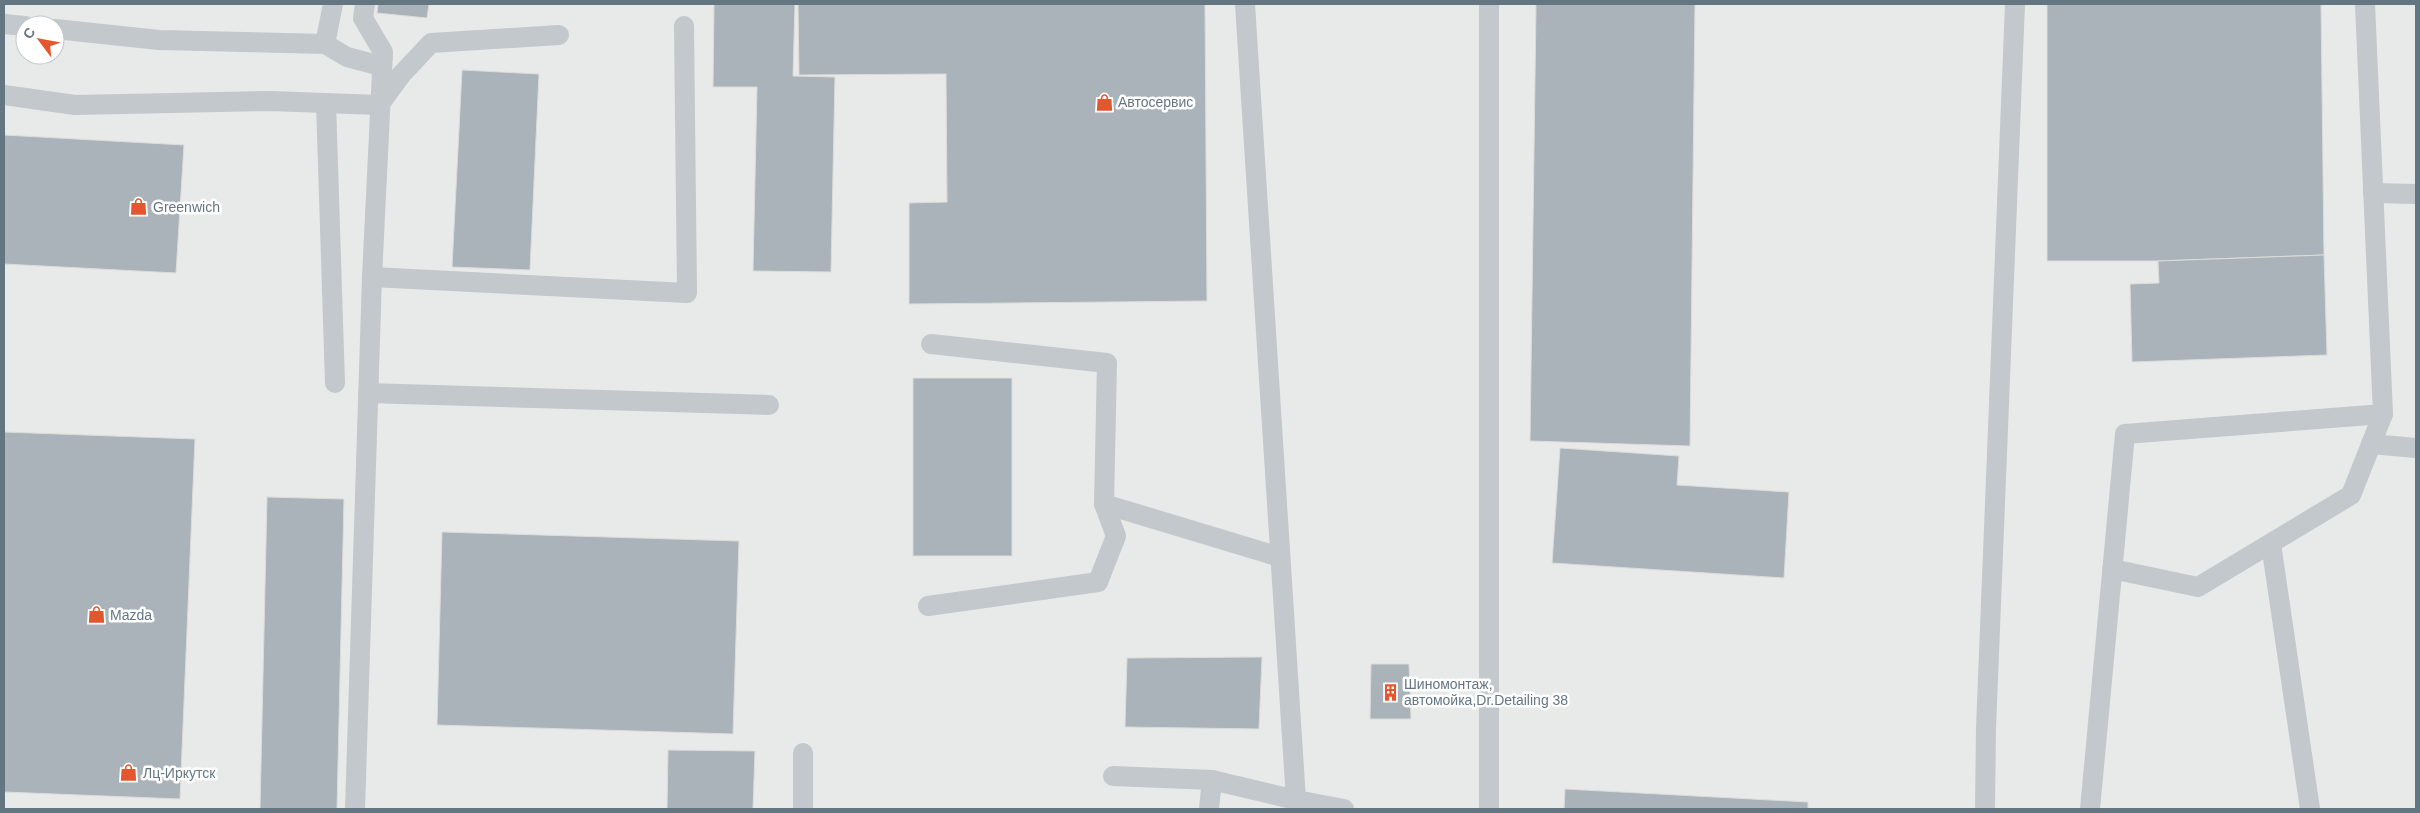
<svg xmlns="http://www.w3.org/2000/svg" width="2420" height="813" font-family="Arial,sans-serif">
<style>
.built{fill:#e8e9e9;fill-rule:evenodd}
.building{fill:#aab3b9;stroke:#dcdcda}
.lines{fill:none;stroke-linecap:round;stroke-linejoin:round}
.service{stroke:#c3c8cc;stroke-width:20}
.labels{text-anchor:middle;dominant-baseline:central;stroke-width:5;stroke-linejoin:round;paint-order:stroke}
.poi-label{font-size:14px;fill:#657683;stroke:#fff;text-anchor:start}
</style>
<rect width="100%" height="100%" fill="#fafaf8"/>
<!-- built -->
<path class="built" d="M4 4H2416V809H4ZM25 25H55V55H25Z"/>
<!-- building -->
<g class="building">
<polygon points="378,4 429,4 427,18 377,13"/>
<polygon points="714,4 795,4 793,76 835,77 831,272 753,271 757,87 713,87"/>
<polygon points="798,4 1205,4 1207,301 909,304 909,203 947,202 946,74 799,75"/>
<polygon points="1536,4 1695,4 1690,446 1530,441"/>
<polygon points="2047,4 2321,4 2324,255 2158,261 2047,261"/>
<polygon points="462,70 539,74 530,270 452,267"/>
<polygon points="4,135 184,145 176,273 4,264"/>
<polygon points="2324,255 2327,355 2132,362 2130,284 2159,283 2158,261"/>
<rect x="913" y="378" width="99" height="178"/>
<polygon points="4,432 195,439 180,799 4,792"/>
<polygon points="1560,448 1679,456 1677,485 1789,492 1784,578 1552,563"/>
<polygon points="267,497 344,499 337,809 260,809"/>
<polygon points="442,532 739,541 733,734 437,725"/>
<polygon points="1262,657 1259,729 1125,727 1127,658"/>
<polygon points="1371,664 1409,664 1411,719 1370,719"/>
<polygon points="668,750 755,751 753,809 667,809"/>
<polygon points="1565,789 1808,802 1808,809 1564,809"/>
</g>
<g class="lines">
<!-- service -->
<g class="service">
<polyline points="1245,4 1296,800 1344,809"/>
<polyline points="1489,4 1489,809"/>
<polyline points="4,24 25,26"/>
<polyline points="55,29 159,40 325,44 347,57 381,66"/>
<polyline points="325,44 333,4"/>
<polyline points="4,95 75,105 270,101 379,105 401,75 431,43 559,35"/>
<polyline points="326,103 335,383"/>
<polyline points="2373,193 2416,194"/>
<polyline points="372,277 687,293 684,26"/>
<polyline points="368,393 769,405"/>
<polyline points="2371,444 2416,448"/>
<polyline points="1104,504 1280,557"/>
<polyline points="2271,544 2310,809"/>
<polyline points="2112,569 2198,587 2351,495 2383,414"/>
<polyline points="928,606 1098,582 1116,536 1104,504 1107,363 931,344"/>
<polyline points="803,753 803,809"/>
<polyline points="1113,776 1212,780 1296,800"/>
<polyline points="355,809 372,277 383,52 363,18 365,4"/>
<polyline points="1209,809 1212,780"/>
<polyline points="1985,809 1986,728 2015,4"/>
<polyline points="2090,809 2125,434 2383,414 2365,4"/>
</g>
</g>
<!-- icons -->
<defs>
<symbol id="shop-bare" viewBox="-9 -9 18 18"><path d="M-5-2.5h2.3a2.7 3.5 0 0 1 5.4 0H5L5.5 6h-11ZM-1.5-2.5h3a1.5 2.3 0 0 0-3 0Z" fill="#e4572e" stroke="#fff" stroke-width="2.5" paint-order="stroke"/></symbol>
<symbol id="building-bare" viewBox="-9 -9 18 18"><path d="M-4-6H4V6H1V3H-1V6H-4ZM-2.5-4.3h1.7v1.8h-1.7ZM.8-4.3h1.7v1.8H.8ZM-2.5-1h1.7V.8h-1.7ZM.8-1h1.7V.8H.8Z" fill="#e4572e" stroke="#fff" stroke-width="2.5" paint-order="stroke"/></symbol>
</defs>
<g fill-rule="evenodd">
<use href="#shop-bare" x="1092" y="90" width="25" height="25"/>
<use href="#shop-bare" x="126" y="194" width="25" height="25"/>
<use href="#shop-bare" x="84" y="602" width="25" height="25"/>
<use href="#building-bare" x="1378" y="680" width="25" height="25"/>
<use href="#shop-bare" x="116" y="760" width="25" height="25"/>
</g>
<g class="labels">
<!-- poi labels -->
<g class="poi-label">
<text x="1118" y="102">Автосервис</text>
<text x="153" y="207">Greenwich</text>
<text x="110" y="615">Mazda</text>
<text x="1404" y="684">Шиномонтаж,<tspan x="1404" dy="16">автомойка,Dr.Detailing 38</tspan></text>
<text x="143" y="773">Лц-Иркутск</text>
</g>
</g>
<!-- border -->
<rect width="2420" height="813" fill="none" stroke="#657683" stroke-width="10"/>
<!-- north arrow -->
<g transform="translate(40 40) rotate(302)"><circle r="24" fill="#ffffff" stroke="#c1c8cd"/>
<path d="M0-4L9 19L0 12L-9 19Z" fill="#e4572e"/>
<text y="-8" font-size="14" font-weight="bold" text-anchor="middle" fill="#657683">С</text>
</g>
</svg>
